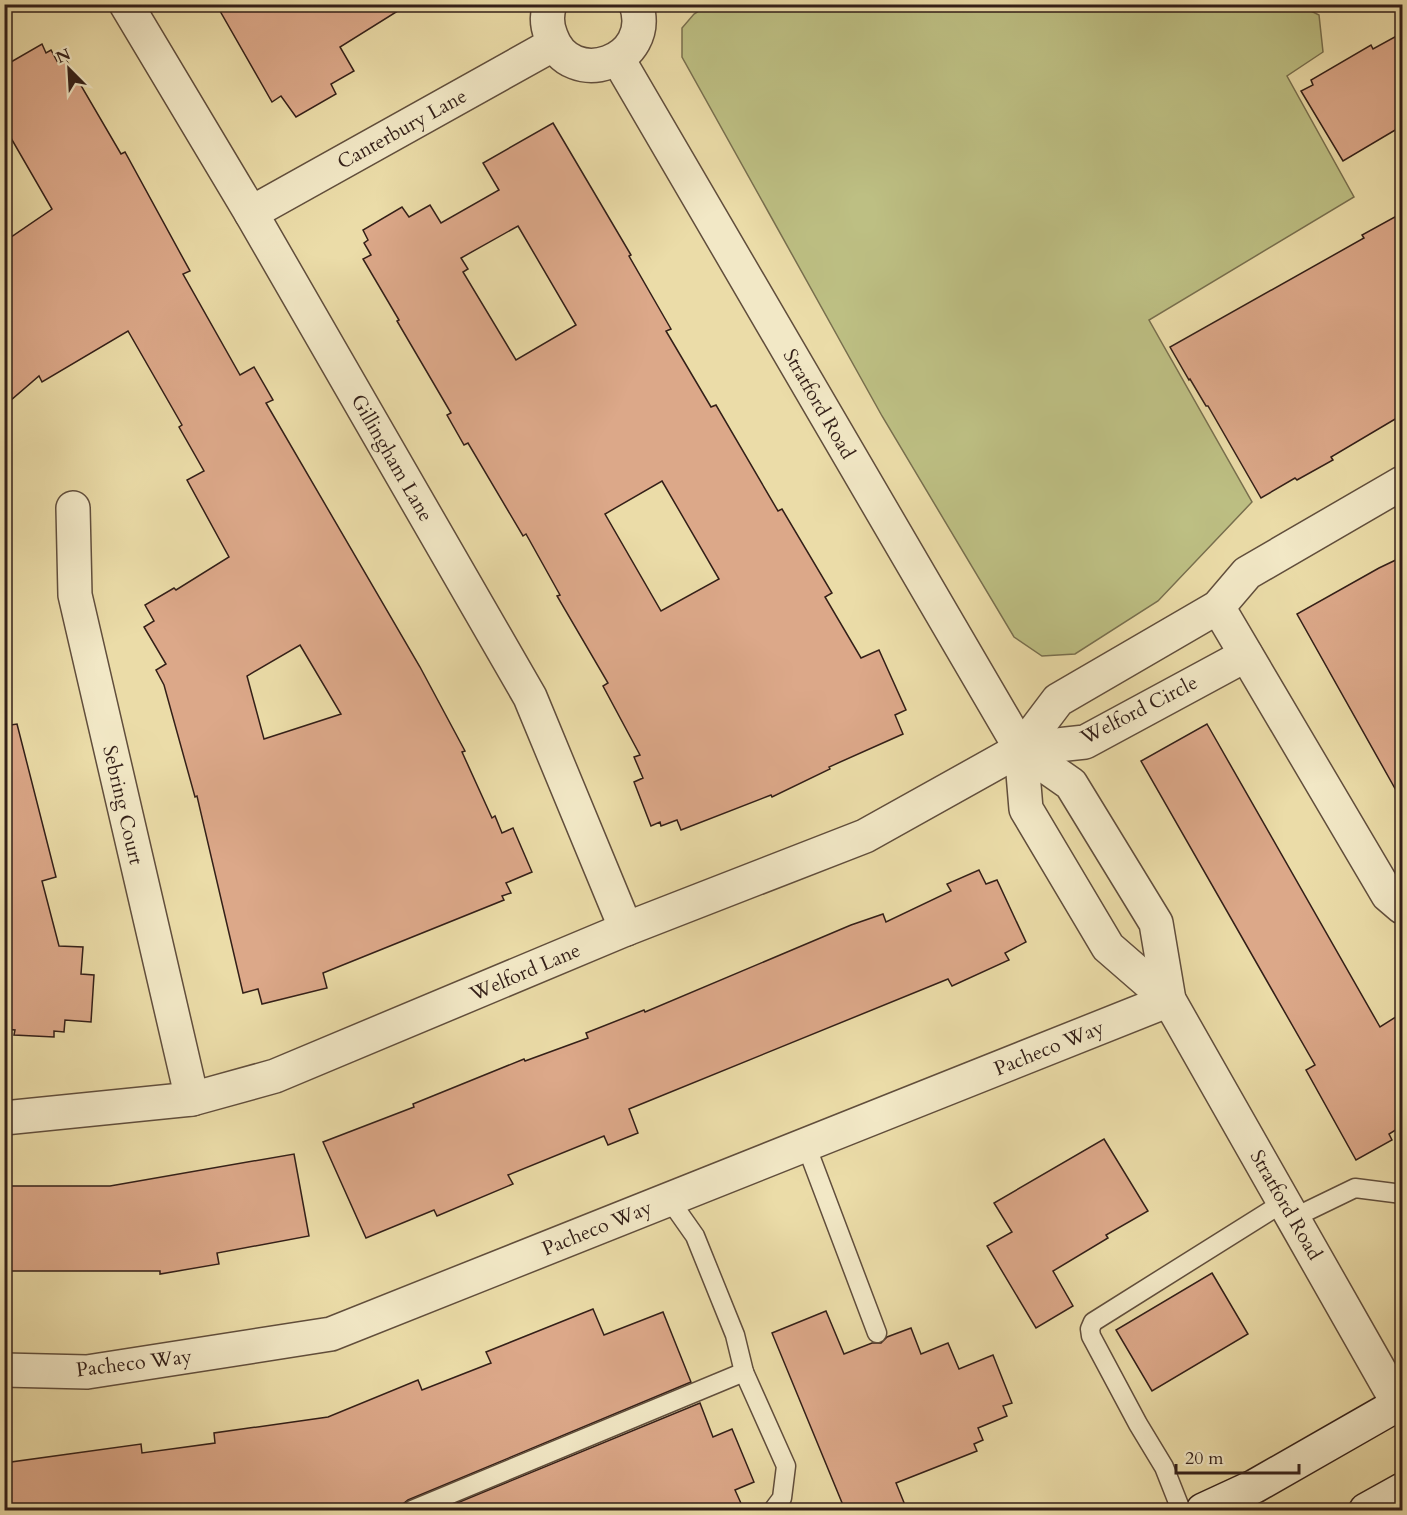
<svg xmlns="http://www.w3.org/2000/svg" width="1407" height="1515" font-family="Cardo,serif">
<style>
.green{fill:#bdbf83;stroke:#786f4e;stroke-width:1.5}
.building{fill:#dca889;stroke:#331f18;stroke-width:1.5;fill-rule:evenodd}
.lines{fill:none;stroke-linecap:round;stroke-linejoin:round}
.lane-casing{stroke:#614e3c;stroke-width:21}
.street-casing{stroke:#614e3c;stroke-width:36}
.secondary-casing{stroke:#331f18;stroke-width:36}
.lane{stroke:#f2e8c6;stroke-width:18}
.street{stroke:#f2e8c6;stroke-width:33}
.secondary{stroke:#f2e8c6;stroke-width:33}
.labels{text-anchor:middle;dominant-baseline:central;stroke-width:4.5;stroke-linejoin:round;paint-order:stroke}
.street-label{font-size:20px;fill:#331f18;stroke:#f2e8c6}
</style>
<rect width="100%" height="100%" fill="#ebdca8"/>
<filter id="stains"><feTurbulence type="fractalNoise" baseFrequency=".00333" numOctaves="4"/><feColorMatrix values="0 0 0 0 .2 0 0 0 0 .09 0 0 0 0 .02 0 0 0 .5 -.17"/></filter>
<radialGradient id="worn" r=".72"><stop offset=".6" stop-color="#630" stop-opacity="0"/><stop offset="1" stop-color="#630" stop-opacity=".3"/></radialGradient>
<!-- green -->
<polygon class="green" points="708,5 1297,4 1319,15 1323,52 1287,76 1354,197 1149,320 1252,502 1158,601 1075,654 1042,656 1014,637 882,416 682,57 682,28 694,14"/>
<!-- building -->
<g class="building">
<polygon points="216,4 409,4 340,47 354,71 331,84 336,94 296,117 281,96 272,102"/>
<polygon points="1402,33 1402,126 1343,161 1301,91 1313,85 1311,80 1371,45 1373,49"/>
<path d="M42 44 46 53 51 50 58 63 65 58 121 154 125 152 190 271 183 274 240 375 254 367 273 400 266 403 420 667 465 751 462 752 492 818 495 816 502 833 513 828 532 872 506 883 511 893 502 896 504 900 323 973 327 988 262 1004 258 989 243 993 197 796 195 797 164 685 156 670 166 664 144 627 154 621 145 605 174 588 176 590 229 557 187 480 204 471 179 427 182 425 128 331 42 382 39 376 4 406V242L52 209 4 126V66ZM300 645 341 714 264 739 247 676Z"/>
<path d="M553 123 631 255 629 256 671 329 666 331 711 407 716 405 778 511 782 509 832 593 825 597 861 658 879 650 906 710 895 715 903 734 829 767 830 769 772 797 771 795 681 830 677 820 661 826 660 822 651 826 634 782 643 778 634 757 640 755 603 686 608 683 557 596 560 595 526 534 523 536 468 443 464 445 447 415 451 413 397 321 399 320 363 259 371 255 364 243 368 240 363 230 402 207 409 217 430 205 441 223 499 190 483 163ZM518 226 576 325 516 360 463 272 468 269 461 258ZM662 481 719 579 661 611 605 514Z"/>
<polygon points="1402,213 1402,415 1331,457 1333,460 1297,480 1295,478 1261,498 1208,406 1206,406 1190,379 1189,380 1170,347 1364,238 1362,235"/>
<polygon points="1402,557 1402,801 1297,614 1379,568"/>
<polygon points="17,724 56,877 42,881 59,946 83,947 81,974 94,975 91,1022 65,1020 64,1032 54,1031 54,1037 14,1035 15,1030 4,1029 4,726"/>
<polygon points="1207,724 1380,1027 1402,1013 1402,1126 1389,1134 1392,1140 1356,1160 1306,1070 1315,1065 1141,761"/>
<polygon points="979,870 986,884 997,880 1026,942 1005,953 1009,960 952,986 948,979 629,1109 638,1133 608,1145 604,1136 508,1175 513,1184 437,1216 434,1210 366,1238 323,1142 414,1107 413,1104 524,1059 525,1061 588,1038 586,1033 644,1010 645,1012 851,925 883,914 886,922 951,891 947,884"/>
<polygon points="1104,1139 1148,1211 1106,1235 1108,1238 1053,1271 1073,1306 1036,1328 987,1246 1012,1232 994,1203"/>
<polygon points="294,1154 309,1236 217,1253 219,1264 160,1274 160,1271 4,1271 4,1186 110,1186"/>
<polygon points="1212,1273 1248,1334 1152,1391 1116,1330"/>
<polygon points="593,1309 604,1335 663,1312 691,1382 408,1500 403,1504 401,1510 4,1510 4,1463 141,1444 142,1453 215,1443 214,1433 328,1417 418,1380 422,1390 491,1363 486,1352"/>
<polygon points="826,1311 844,1354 872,1343 881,1343 887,1337 911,1328 921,1354 948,1343 959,1369 993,1355 1012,1403 1003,1406 1007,1416 978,1428 983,1440 974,1444 977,1451 896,1483 907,1510 845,1510 772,1333"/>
<polygon points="700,1403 713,1437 732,1429 754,1482 735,1490 744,1510 440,1510"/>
</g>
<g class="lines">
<defs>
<g id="lane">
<polyline points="806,1145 877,1333"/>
<polyline points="669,1199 695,1236 735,1335 744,1372"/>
<polyline points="1293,1218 1355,1188 1402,1194"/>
<polyline points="412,1510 744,1372 786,1466 782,1498 773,1510"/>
<polyline points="1181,1510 1164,1467 1138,1424 1091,1336 1090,1329 1093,1322 1284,1202"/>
</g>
<g id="street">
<polyline points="126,4 251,213 530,697 626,929"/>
<path d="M550 4C546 15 547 26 551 36 570 91 656 62 636 4"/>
<polyline points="618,59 1021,749 1071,784 1156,923 1169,1000 1402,1410"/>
<polyline points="251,213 554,44"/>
<polyline points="73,508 75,595 192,1099"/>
<polyline points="1218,607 1388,895 1402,907"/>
<polyline points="1021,749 1058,700 1218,607 1247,573 1402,483"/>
<polyline points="1021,749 1026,809 1108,947 1169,1000"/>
<polyline points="4,1118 192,1099 275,1076 626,929 865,836 1021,749 1085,742 1246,655"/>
<polyline points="4,1370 87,1372 331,1334 1169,1000"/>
</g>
<g id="secondary">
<polyline points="1203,1510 1255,1486 1402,1402"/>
<polyline points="1366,1510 1402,1490"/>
</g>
</defs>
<!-- lane casing -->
<use href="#lane" class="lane-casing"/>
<!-- street casing -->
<use href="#street" class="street-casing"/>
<!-- secondary casing -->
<use href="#secondary" class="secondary-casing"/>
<!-- lane -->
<use href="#lane" class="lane"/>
<!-- street -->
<use href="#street" class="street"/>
<!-- secondary -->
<use href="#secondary" class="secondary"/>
</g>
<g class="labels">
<!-- street labels -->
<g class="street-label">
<text transform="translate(402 129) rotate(-29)">Canterbury Lane</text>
<text transform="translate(819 404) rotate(60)">Stratford Road</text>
<text transform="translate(392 458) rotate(60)">Gillingham Lane</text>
<text transform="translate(1139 710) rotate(-27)">Welford Circle</text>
<text transform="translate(123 805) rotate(77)">Sebring Court</text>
<text transform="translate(525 972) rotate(-23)">Welford Lane</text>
<text transform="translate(1049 1048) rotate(-22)">Pacheco Way</text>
<text transform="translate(1286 1205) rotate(60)">Stratford Road</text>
<text transform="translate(597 1228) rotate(-22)">Pacheco Way</text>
<text transform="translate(134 1363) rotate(-7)">Pacheco Way</text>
</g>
</g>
<!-- margin -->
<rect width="1407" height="1515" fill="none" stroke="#ebdca8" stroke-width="24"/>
<rect x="6" y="6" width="1395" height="1503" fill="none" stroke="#331f18" stroke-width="3"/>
<rect x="12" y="12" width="1383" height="1491" fill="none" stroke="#331f18" stroke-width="1.5"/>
<!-- north arrow -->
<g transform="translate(69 69) rotate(336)" stroke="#f2e8c6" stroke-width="4.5" paint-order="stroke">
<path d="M0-4.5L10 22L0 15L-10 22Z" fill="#331f18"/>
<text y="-9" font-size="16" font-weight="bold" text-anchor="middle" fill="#331f18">N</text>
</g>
<!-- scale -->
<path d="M1176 1464v9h123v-9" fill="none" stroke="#331f18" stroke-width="3"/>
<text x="1185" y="1464" font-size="18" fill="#331f18" stroke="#f2e8c6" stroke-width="4.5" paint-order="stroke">20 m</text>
<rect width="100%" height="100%" filter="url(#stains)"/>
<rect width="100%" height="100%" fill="url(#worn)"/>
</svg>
